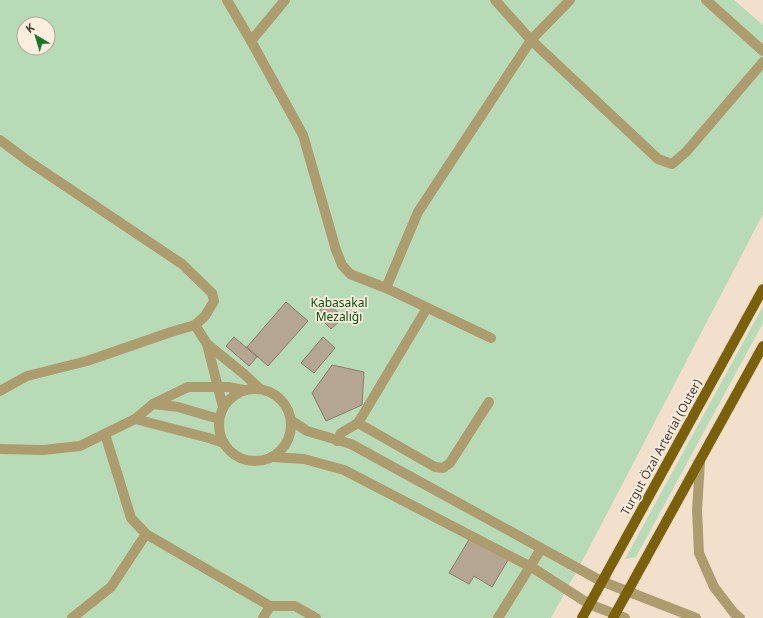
<svg xmlns="http://www.w3.org/2000/svg" width="763" height="618" font-family="'Noto Sans',sans-serif">
<style>
.green{fill:#b8dbb7;fill-rule:evenodd}
.building{fill:#b5a593;stroke:#8a7b6a}
.lines{fill:none;stroke-linecap:round;stroke-linejoin:round}
.minor{stroke:#ad9c6e;stroke-width:10}
.major{stroke:#7a6109;stroke-width:10}
.labels{text-anchor:middle;dominant-baseline:central;stroke-width:3.5;stroke-linejoin:round;paint-order:stroke}
.park-label{font-size:12px;fill:#034f0f;stroke:#fceedf}
.street-label{font-size:12px;fill:#423b34;stroke:#fceedf}
</style>
<rect width="100%" height="100%" fill="#f2e0cd"/>
<!-- green -->
<g class="green">
<path d="M0 0H734L763 25V214L586 554 551 618H0ZM24 24H48V48H24Z"/>
<polygon points="763,306 763,323 636,557 625,559"/>
</g>
<!-- building -->
<g class="building">
<polygon points="286,302 308,321 268,366 247,347"/>
<polygon points="328,302 343,318 331,329 316,314"/>
<polygon points="234,337 257,357 249,366 226,346"/>
<polygon points="323,337 335,348 314,373 301,363"/>
<polygon points="332,365 364,372 362,405 326,421 312,393"/>
<polygon points="470,538 508,560 492,587 474,576 469,584 449,573"/>
</g>
<g class="lines">
<!-- minor -->
<g class="minor">
<polyline points="227,0 251,41 303,135 336,250 342,265 350,274 386,288 491,338"/>
<polyline points="495,0 531,40 658,159 672,164 686,152 763,62"/>
<polyline points="706,0 763,51"/>
<polyline points="251,41 285,0"/>
<polyline points="0,140 28,161 182,264 212,293 214,301 205,316 195,325 207,344 223,407"/>
<polyline points="386,288 418,212 531,40 570,0"/>
<polyline points="207,344 244,374 260,389"/>
<circle cx="255" cy="425" r="36"/>
<polyline points="0,391 27,376 87,361 171,332 195,325"/>
<polyline points="153,404 178,407 219,419"/>
<polyline points="135,419 209,438 224,443"/>
<polyline points="292,421 307,431 351,444 601,581 696,618"/>
<polyline points="358,423 435,467 443,468 450,463 489,402"/>
<polyline points="337,441 341,433 358,423 427,308"/>
<polyline points="0,449 43,450 80,446 135,419 153,404 188,387 228,387 244,390"/>
<polyline points="273,457 304,459 344,470 533,568 589,604 625,618"/>
<polyline points="700,462 697,510 699,553 714,587 734,613 740,618"/>
<polyline points="146,534 270,606 295,606 316,618"/>
<polyline points="72,618 111,587 146,534 131,518 105,434"/>
<polyline points="263,618 270,606"/>
<polyline points="498,618 541,549"/>
</g>
<!-- major -->
<g class="major">
<polyline points="582,618 763,289"/>
<polyline points="613,618 763,346"/>
</g>
</g>
<g class="labels">
<!-- park labels -->
<g class="park-label">
<text x="339" y="302">Kabasakal<tspan x="339" dy="14">Mezalığı</tspan></text>
</g>
<!-- street labels -->
<g class="street-label">
<text transform="translate(661 447) rotate(-61)">Turgut Özal Arterial (Outer)</text>
</g>
</g>
<!-- north arrow -->
<g transform="translate(36 36) rotate(322)"><circle r="19" fill="#fceedf" stroke="#b2a69b"/>
<path d="M0-3L7 15L0 10L-7 15Z" fill="#18792a"/>
<text y="-6" font-size="11" font-weight="bold" text-anchor="middle" fill="#423b34">K</text>
</g>
</svg>
